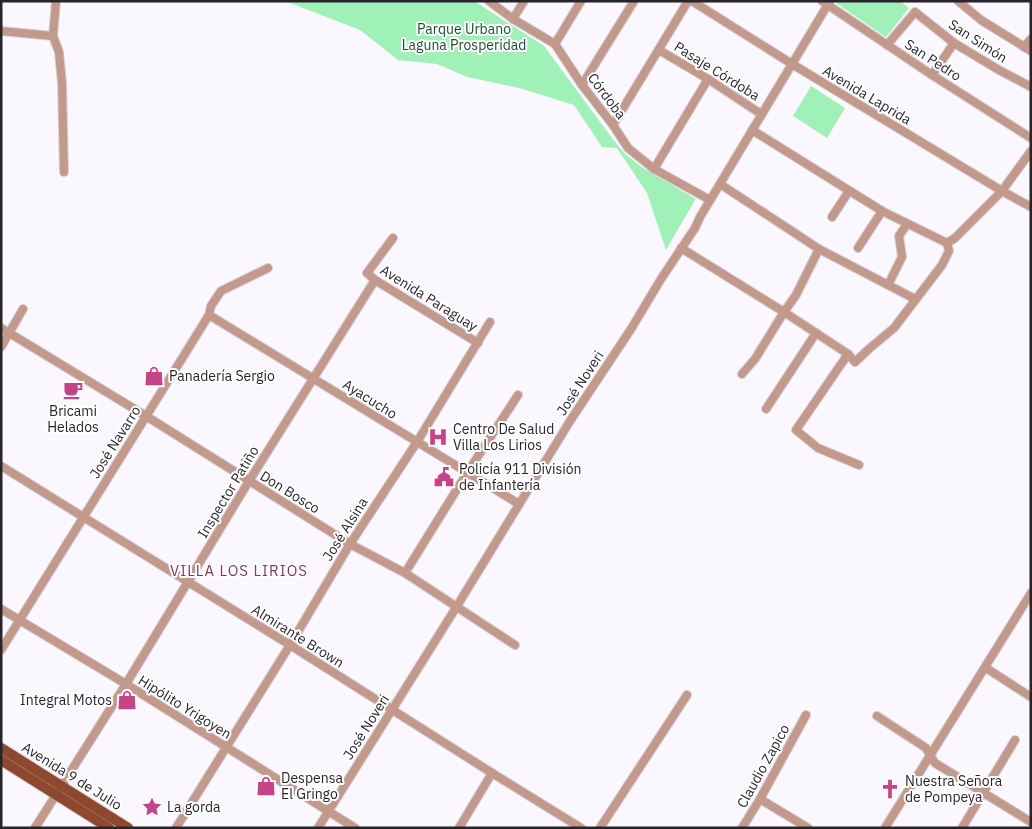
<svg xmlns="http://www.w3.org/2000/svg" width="1032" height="829" font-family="'IBM Plex Sans',sans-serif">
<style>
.green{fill:#9ff1b8}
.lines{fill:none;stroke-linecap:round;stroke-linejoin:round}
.minor-casing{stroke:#d4d1d8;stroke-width:10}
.major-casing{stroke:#d4d1d8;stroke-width:12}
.minor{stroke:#c2998a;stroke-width:8}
.major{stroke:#8d482e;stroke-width:10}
.labels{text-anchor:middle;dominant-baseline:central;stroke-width:4;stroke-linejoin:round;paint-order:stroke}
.park-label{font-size:14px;fill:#10512c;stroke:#fff}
.street-label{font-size:14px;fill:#272529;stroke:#fff}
.poi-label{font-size:14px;fill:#272529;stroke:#fff;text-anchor:start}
.neighbourhood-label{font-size:15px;letter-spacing:1px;fill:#7d3a5a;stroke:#fff}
</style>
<rect width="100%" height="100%" fill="#faf7fe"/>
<!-- green -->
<g class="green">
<polygon points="285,1 474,1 544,46 612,138 625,154 643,168 696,199 695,200 666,250 647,193 617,148 602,147 574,105 519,88 467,77 437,64 398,60 360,30"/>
<polygon points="837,1 900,1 909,8 886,37 836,3"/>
<polygon points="811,86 845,108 827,138 793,116"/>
</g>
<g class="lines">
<defs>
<g id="minor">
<polyline points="56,1 53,36 59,52 62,83 64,172"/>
<polyline points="489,1 513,19 555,44 582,85 613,125 628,148 654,169 710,200"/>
<polyline points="692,1 792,64 1002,191 1031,207"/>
<polyline points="822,1 932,75 1031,138"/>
<polyline points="958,1 981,20 1031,51"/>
<polyline points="513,19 524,1"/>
<polyline points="1,31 53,36"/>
<polyline points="555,44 581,1"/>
<polyline points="887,45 915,12 954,43 999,70 1031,87"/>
<polyline points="1024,47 1031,39"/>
<polyline points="659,50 708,79 761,114"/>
<polyline points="932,75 954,43"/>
<polyline points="582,85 634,1"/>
<polyline points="613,125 688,1"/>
<polyline points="752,130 882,211 947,243"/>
<polyline points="654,169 708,79"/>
<polyline points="720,184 819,249 915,299"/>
<polyline points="832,217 849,191"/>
<polyline points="393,238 367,273 375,280 478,343"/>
<polyline points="681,248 784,312 848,354 855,362 870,348 894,328 942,265 949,251 947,243 955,238 1002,191 1031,151"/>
<polyline points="858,248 882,211"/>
<polyline points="888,285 902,257 899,236 907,224"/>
<polyline points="209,315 519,504"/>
<polyline points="1,328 146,416 350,544 405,573 515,645"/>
<polyline points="1,347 23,309"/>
<polyline points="848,354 796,430 818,448 859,465"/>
<polyline points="742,374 755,359 784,312 796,295 819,249"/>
<polyline points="766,409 816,333"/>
<polyline points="1,466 290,645 492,773 581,828"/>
<polyline points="405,573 467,473 518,395"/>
<polyline points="1,609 126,684 355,828"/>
<polyline points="1,650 209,315 211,306 221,291 268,268"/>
<polyline points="986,668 1031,697"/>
<polyline points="877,716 926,748 935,763 1031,822"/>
<polyline points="760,799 808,828"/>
<polyline points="35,828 126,684 249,481 375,280"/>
<polyline points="176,828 290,645 350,544 417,442 490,322"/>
<polyline points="318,828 457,606 570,421 631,329 661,279 695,228 700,217 830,1"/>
<polyline points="459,828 492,773"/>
<polyline points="600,828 687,695"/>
<polyline points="742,828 760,799 806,715"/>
<polyline points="885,828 1031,593"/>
<polyline points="962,828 1015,740"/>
</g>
<g id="major">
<polyline points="1,748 128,828"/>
<polyline points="1,760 109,828"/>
</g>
</defs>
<!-- minor casing -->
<use href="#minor" class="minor-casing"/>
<!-- major casing -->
<use href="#major" class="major-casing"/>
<!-- minor -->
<use href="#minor" class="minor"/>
<!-- major -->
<use href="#major" class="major"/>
</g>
<!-- icons -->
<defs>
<symbol id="shop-bare" viewBox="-9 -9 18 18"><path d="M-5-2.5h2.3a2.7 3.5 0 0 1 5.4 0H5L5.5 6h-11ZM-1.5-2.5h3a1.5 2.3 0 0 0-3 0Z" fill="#c74387" stroke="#fff" stroke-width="2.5" paint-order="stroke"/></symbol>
<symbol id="cafe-bare" viewBox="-9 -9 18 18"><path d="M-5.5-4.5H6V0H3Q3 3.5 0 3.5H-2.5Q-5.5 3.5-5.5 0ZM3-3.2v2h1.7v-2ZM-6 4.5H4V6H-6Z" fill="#c74387" stroke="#fff" stroke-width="2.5" paint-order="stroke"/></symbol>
<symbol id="hospital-bare" viewBox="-9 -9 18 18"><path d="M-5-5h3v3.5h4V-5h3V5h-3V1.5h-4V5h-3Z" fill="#c74387" stroke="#fff" stroke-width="2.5" paint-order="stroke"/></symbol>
<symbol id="civic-bare" viewBox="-9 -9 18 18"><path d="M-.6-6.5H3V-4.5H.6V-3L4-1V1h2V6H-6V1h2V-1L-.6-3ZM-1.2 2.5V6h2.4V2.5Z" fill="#c74387" stroke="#fff" stroke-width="2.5" paint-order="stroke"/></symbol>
<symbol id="church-bare" viewBox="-9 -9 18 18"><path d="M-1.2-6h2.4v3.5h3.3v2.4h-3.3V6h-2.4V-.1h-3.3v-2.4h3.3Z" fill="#c74387" stroke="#fff" stroke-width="2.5" paint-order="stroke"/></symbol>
<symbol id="sight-bare" viewBox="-9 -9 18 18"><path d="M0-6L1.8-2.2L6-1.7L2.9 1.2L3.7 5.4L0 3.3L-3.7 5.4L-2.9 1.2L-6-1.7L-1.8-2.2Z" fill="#c74387" stroke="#fff" stroke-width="2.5" paint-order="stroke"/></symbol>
</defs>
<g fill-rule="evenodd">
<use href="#shop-bare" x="140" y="362" width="28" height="28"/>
<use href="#cafe-bare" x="59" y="376" width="28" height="28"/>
<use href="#hospital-bare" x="424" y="423" width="28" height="28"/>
<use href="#civic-bare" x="430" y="463" width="28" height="28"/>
<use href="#shop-bare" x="113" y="686" width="28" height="28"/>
<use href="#shop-bare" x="252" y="772" width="28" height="28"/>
<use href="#church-bare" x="876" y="775" width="28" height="28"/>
<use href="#sight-bare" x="138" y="793" width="28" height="28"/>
</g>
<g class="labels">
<!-- park labels -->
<g class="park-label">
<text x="464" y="29">Parque Urbano<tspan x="464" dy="16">Laguna Prosperidad</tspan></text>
</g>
<!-- street labels -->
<g class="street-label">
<text transform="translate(978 41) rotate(33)">San Simón</text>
<text transform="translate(933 60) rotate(33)">San Pedro</text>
<text transform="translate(717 71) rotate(32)">Pasaje Córdoba</text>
<text transform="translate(867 95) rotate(31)">Avenida Laprida</text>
<text transform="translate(607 96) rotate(53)">Córdoba</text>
<text transform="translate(429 298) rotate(32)">Avenida Paraguay</text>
<text transform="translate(580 383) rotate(-57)">José Noveri</text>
<text transform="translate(370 399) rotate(32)">Ayacucho</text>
<text transform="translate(115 442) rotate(-58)">José Navarro</text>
<text transform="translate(228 492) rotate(-59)">Inspector Patiño</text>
<text transform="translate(290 492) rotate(32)">Don Bosco</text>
<text transform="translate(345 529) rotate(-58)">José Alsina</text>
<text transform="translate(298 636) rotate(32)">Almirante Brown</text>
<text transform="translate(185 707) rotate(32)">Hipólito Yrigoyen</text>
<text transform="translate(366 727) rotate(-58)">José Noveri</text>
<text transform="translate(763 766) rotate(-61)">Claudio Zapico</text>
<text transform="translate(72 776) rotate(32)">Avenida 9 de Julio</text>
</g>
<!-- poi labels -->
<g class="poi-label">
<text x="169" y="376">Panadería Sergio</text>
<text x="73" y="411" text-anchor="middle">Bricami<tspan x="73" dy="16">Helados</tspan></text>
<text x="453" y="429">Centro De Salud<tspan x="453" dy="16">Villa Los Lirios</tspan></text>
<text x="459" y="469">Policía 911 División<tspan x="459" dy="16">de Infantería</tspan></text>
<text x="112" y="700" text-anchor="end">Integral Motos</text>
<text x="281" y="778">Despensa<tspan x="281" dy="16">El Gringo</tspan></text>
<text x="905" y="781">Nuestra Señora<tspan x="905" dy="16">de Pompeya</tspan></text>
<text x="167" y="807">La gorda</text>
</g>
<!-- neighbourhood labels -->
<g class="neighbourhood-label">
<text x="239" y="570">VILLA LOS LIRIOS</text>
</g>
</g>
<!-- border -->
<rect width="1032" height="829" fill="none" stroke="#272529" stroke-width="5"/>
</svg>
